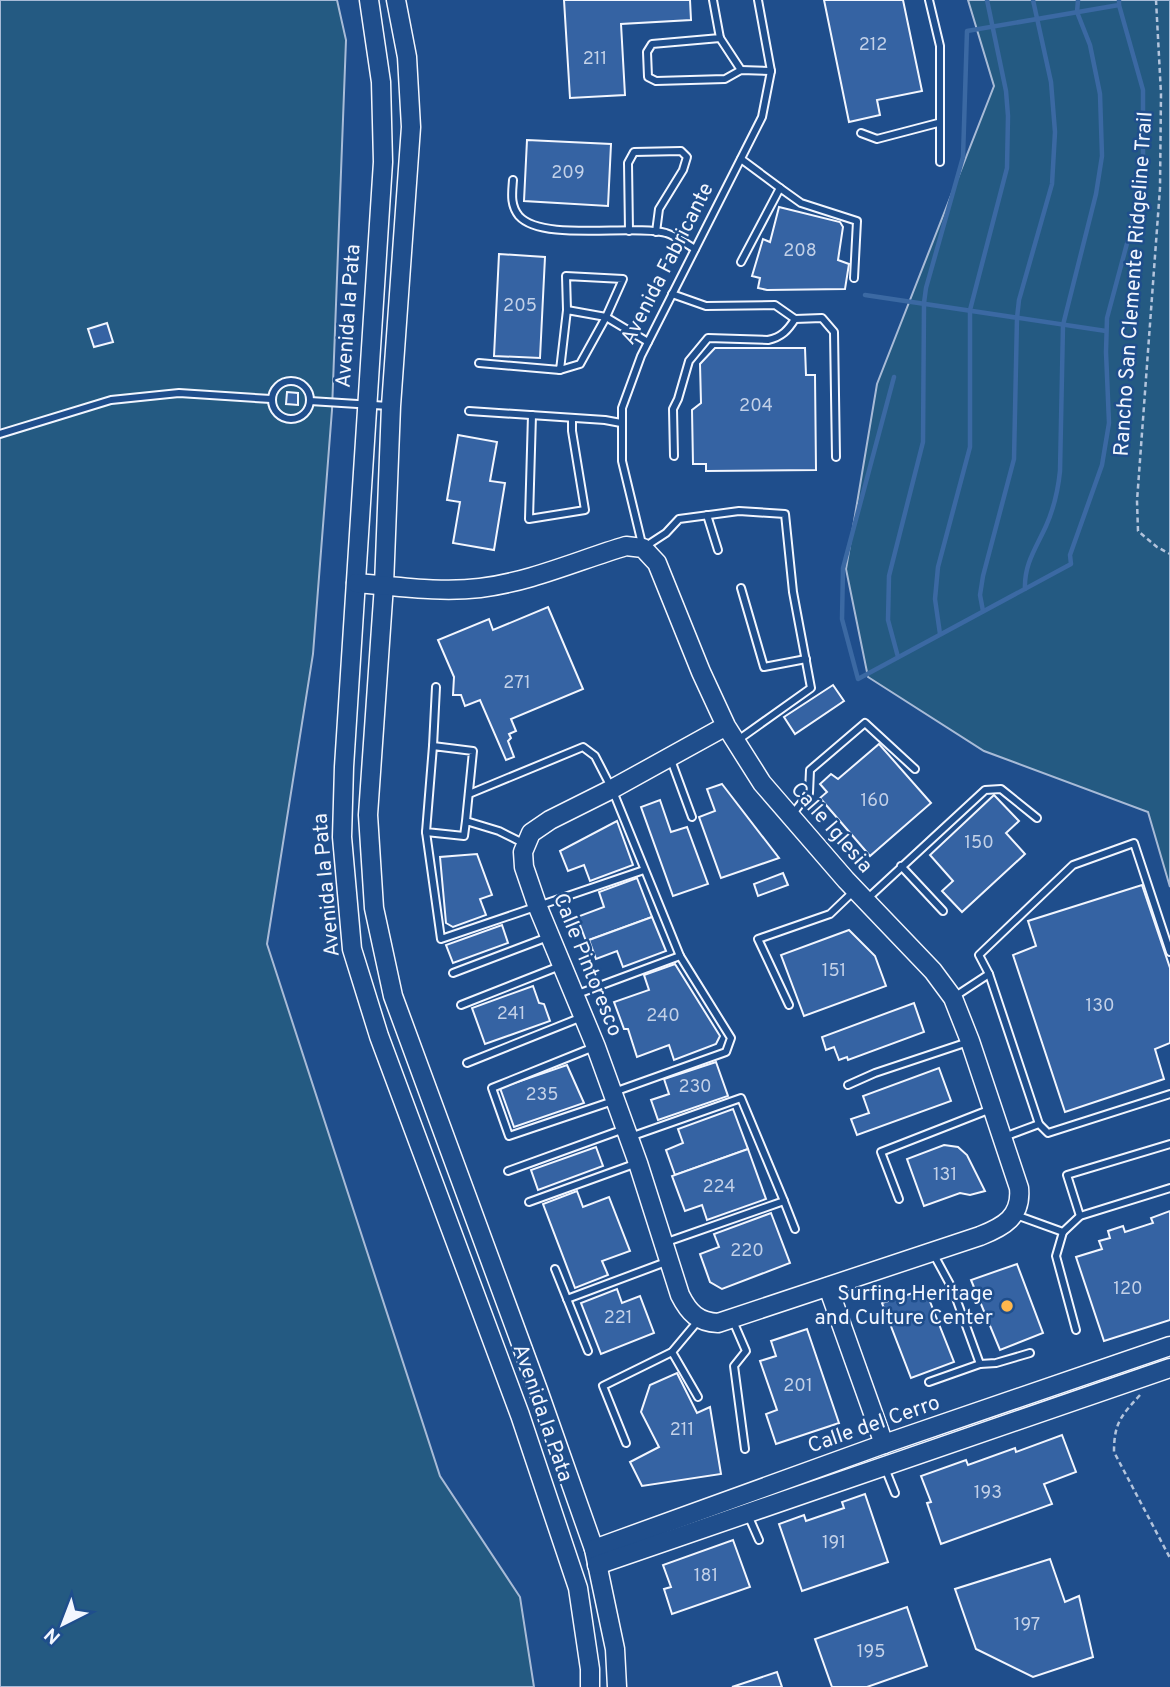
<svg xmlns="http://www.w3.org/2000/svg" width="1170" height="1687" font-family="Overpass,sans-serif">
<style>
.green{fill:#245a82;stroke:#a8bbd7;stroke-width:2}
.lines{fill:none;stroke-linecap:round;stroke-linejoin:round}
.stream{stroke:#3b69a3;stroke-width:4.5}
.building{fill:#3563a3;stroke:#f2f6ff;stroke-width:2}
.lane-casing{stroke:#f2f6ff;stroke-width:10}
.secondary-casing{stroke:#f2f6ff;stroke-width:21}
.path{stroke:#b3c4dc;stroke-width:2.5;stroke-dasharray:5 3.5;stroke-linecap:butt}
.lane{stroke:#1f4e8c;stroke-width:6}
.secondary{stroke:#1f4e8c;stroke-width:18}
.poi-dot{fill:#ffb74d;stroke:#1f4e8c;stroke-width:2.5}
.labels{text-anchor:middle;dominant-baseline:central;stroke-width:5;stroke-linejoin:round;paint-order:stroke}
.number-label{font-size:18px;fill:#c3d1e8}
.street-label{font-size:21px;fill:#f2f6ff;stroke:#1f4e8c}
.poi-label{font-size:21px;fill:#f2f6ff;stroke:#1f4e8c;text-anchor:end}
</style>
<rect width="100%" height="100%" fill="#1f4e8c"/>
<!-- green -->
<g class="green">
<polygon points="0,0 337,0 346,40 332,410 313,654 267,944 440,1476 520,1597 534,1687 0,1687"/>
<polygon points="968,0 1170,0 1170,887 1148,812 984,751 868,677 846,569 877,384 994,86"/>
</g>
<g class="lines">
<!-- stream -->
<g class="stream">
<polyline points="865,295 1106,331"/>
<polyline points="894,377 843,568 842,619 858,679 1071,564 1070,555 1102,465 1109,423 1106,352 1107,318 1140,195 1143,169 1143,90 1119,5"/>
<path d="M1025 589C1024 564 1036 548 1046 526 1054 508 1058 491 1060 471L1063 325 1096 194 1102 156 1100 94 1090 45 1077 12 1078 0"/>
<polyline points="983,611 980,595 983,576 1014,459 1017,318 1019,300 1052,184 1055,132 1051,82 1033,0"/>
<polyline points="940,634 935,599 938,567 970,447 970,310 1007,168 1008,116 1006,91 987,0"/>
<polyline points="898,657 888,620 889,576 923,442 924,303 926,288 963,157 967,31 1119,5 1119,0"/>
</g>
</g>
<!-- building -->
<g class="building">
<polygon points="564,0 690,0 691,20 621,24 625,95 570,98"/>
<polygon points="824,0 903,0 922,91 877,100 880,115 849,122"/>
<polygon points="527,140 611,144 608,206 524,201"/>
<polygon points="779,207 840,222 843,227 838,260 849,264 845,289 767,290 758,288 760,278 752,276 763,239 770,242"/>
<polygon points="499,254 545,257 540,358 494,356"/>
<polygon points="107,323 113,342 94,347 88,329"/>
<polygon points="715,348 805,348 806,375 815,375 816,470 706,471 706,464 693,464 692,410 701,403 700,364"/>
<polygon points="287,392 298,393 298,405 286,404"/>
<polygon points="458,435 497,442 490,481 505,483 494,550 453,543 460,502 447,500"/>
<polygon points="548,607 583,689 511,719 516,731 509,734 511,738 508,741 514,757 506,760 480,700 465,706 461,695 453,695 454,677 438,640 489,619 493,630"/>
<polygon points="833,685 844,701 795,734 784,717"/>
<polygon points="879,744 931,803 870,856 820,798 827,792 820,784 831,774 838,779"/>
<polygon points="722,784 779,858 721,878 699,817 715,811 707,789"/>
<polygon points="994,795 1019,821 1006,833 1025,854 962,912 942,891 953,881 930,855"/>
<polygon points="660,800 671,832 687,827 708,884 673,896 641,807"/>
<polygon points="617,821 633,865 590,881 584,865 568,871 560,851"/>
<polygon points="477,854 492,895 480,899 486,915 453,927 446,923 440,857"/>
<polygon points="783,873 788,885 758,896 754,884"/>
<polygon points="637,878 652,917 586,941 577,917 604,907 599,892"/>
<polygon points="1142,885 1170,968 1170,1043 1155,1049 1164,1079 1065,1112 1013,955 1036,946 1028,921"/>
<polygon points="652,917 666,951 623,967 617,951 596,959 589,940"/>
<polygon points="502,925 508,943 453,963 446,945"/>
<polygon points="849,930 875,956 886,986 804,1016 781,955"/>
<polygon points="675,964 720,1036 716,1044 674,1060 669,1045 637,1057 628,1029 624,1029 614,1002 649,990 644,975"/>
<polygon points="533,986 539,1003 544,1004 550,1021 485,1044 472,1008"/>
<polygon points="914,1003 924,1032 848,1060 847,1057 839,1060 834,1047 826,1050 822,1037"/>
<polygon points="716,1062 728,1096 658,1120 651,1100 669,1094 664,1079"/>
<polygon points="567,1065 584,1103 514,1127 500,1088"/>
<polygon points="939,1068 951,1101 857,1135 851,1119 869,1113 863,1096"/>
<polygon points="733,1109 748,1149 675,1175 666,1150 683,1143 678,1129"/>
<polygon points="944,1145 958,1147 967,1155 985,1191 970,1195 960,1193 924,1206 907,1159"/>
<polygon points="596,1147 603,1166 538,1190 531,1170"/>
<polygon points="748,1149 766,1199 707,1220 702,1205 685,1211 672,1176"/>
<polygon points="577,1191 583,1207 609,1197 630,1251 602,1261 608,1275 575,1288 543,1204"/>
<polygon points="1170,1211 1170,1320 1104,1341 1076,1257 1102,1249 1099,1241 1110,1238 1108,1231 1123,1226 1125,1232 1153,1223 1151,1218"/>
<polygon points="771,1213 790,1263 722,1289 710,1282 700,1254 719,1247 714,1234"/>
<polygon points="1017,1264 1043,1333 1000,1350 971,1280"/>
<polygon points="617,1289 622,1303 640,1296 654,1333 601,1354 581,1303"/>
<polygon points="925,1289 954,1362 911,1378 882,1303"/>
<polygon points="807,1329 839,1423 776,1444 766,1414 777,1410 760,1361 776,1356 771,1341"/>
<polygon points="677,1373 697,1413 710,1407 721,1474 642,1486 630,1462 659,1447 641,1412 650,1385"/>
<polygon points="1062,1435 1076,1472 1044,1484 1052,1504 941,1544 927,1503 931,1502 921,1476 966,1460 968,1465 1015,1448 1016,1452"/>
<polygon points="865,1494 888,1562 802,1591 779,1524 804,1515 806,1521 844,1508 842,1502"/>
<polygon points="733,1540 750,1587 672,1614 664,1589 671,1587 663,1565"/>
<polygon points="1050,1559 1065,1602 1079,1596 1093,1657 1033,1677 976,1649 955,1589"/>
<polygon points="907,1607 927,1666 867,1687 832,1687 815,1639"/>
<polygon points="777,1672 782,1687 732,1687"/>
</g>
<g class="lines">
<defs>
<g id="lane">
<polyline points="713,0 720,38 652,44 647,52 648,77 656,81 725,79 741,70 771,71"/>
<polyline points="929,0 940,46 940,162"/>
<polyline points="720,38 741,70"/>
<polyline points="861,133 877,139 938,123"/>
<polyline points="741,159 780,188 741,262"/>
<path d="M513 180C512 193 510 205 519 216 542 242 633 224 666 233 676 236 686 244 695 249"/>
<polyline points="780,188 801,203 857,221 854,278"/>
<polyline points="629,231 628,163 634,152 681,151 687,157 683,170 659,209 656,232"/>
<polyline points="672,294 706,306 775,305 795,319 822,318 834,332 836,457"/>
<polyline points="479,363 560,370 567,310 606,317 648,342"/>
<polyline points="560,370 580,364 606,317 623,279 566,276 567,310"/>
<circle cx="291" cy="400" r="19"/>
<polyline points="310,401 389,406"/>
<polyline points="469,411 605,420 621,423"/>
<polyline points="532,415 529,519 585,510 572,431 572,418"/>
<polyline points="0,434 111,400 179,393 271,399"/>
<path d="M674 456 673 409 678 399 689 361 708 338 768 340C782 337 788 330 795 319"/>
<polyline points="707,515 718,550"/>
<polyline points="741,588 764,667 806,659"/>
<polyline points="738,740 811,688 793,592 785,514 739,511 679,519 666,533 643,548 622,461 622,408 641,356 762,117 771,71 758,0"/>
<polyline points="433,746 436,687"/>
<polyline points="671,760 692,817"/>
<polyline points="469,794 583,747 595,756 612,789 680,956"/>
<polyline points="791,816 809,793 810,770 865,723 915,769"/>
<polyline points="466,821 473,751 433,746 426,832 464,836 466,821 499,831 525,844"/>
<polyline points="426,832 441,939 644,870"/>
<polyline points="901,866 943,911"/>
<polyline points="867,899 985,790 1001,789 1037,818"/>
<polyline points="453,973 548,937"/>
<polyline points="989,974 1039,1124"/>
<polyline points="575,995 680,956 731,1038 726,1052 614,1092"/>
<polyline points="954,997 989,974 979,955 1073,865 1134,843 1170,952"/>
<polyline points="461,1005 560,966"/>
<polyline points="789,1005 758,939 830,914 854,891"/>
<polyline points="594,1047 492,1088 509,1136 613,1101"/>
<polyline points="467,1063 582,1017"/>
<polyline points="848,1085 875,1073 968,1042"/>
<polyline points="630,1137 741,1098 784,1201 664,1243"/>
<polyline points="1004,1137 1039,1124 1048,1133 1170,1094"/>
<polyline points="508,1171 624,1129"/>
<polyline points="899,1199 881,1152 991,1109"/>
<polyline points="784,1201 795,1229"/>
<polyline points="529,1202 637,1163"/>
<polyline points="1016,1215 1063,1232 1080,1216 1170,1188"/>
<polyline points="1080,1216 1067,1175 1170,1144"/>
<polyline points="1063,1232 1056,1256 1076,1330"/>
<polyline points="555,1269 588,1351"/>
<polyline points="567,1299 666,1262"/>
<polyline points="733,1321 746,1351 734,1366 745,1449"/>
<polyline points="672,1352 698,1397"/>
<polyline points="980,1364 996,1363 1030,1353"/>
<polyline points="929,1382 980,1364 953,1290 934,1255"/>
<polyline points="626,1443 603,1386 672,1352 698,1321"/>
<polyline points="885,1468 895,1493"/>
<polyline points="748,1515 759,1540"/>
</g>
<g id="secondary">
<polyline points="369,0 381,82 383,162 344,767 342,837 352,949 379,1036 520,1415 578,1588 590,1669 590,1687"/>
<polyline points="396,0 407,57 411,127 391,406 384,585 368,815 374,908 393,996 538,1390 594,1549 615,1649 617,1687"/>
<path d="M356 583C396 586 439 593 480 588 530 582 579 560 626 546L643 548 657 563 701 672 726 726 762 783 846 880 933 971 953 998 970 1041 1019 1188C1022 1217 1003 1227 980 1236L718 1323C698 1322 689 1313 680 1295L638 1163 596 1047 537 905 524 867 523 852 531 833 550 820 612 789 726 726"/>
<polyline points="828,1287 884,1444"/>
<polyline points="594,1549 884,1444 1170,1346"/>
<polyline points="597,1565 1170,1368"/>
</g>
</defs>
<!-- lane casing -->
<use href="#lane" class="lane-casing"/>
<!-- secondary casing -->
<use href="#secondary" class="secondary-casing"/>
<!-- path -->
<g class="path">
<polyline points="1156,0 1161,94 1160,188 1137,501 1138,531 1157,547 1170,554"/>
<path d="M1140 1395C1121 1416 1114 1423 1114 1452L1170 1558"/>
</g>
<!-- lane -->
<use href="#lane" class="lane"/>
<!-- secondary -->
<use href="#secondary" class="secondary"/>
</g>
<!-- markers -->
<circle class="poi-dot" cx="1007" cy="1306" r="7"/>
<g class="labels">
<!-- number labels -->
<g class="number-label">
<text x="873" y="45">212</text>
<text x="595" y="59">211</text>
<text x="568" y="173">209</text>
<text x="800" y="251">208</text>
<text x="520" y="306">205</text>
<text x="756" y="406">204</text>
<text x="517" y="683">271</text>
<text x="875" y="801">160</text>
<text x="979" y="843">150</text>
<text x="834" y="971">151</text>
<text x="1100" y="1006">130</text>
<text x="511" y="1014">241</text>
<text x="663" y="1016">240</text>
<text x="695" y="1087">230</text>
<text x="542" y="1095">235</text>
<text x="945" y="1175">131</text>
<text x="719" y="1187">224</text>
<text x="747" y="1251">220</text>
<text x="1128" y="1289">120</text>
<text x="618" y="1318">221</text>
<text x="798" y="1386">201</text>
<text x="682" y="1430">211</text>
<text x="988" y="1493">193</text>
<text x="834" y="1543">191</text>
<text x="706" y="1576">181</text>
<text x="1027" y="1625">197</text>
<text x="871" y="1652">195</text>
</g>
<!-- street labels -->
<g class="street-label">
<text transform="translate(668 264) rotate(-63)">Avenida Fabricante</text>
<text transform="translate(1134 284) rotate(-86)">Rancho San Clemente Ridgeline Trail</text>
<text transform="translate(349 316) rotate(-86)">Avenida la Pata</text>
<text transform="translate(831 828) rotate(49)">Calle Iglesia</text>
<text transform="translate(327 885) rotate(-95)">Avenida la Pata</text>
<text transform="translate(587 965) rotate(68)">Calle Pintoresco</text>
<text transform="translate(542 1413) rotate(71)">Avenida la Pata</text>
<text transform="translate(874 1425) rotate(-19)">Calle del Cerro</text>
</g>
<!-- poi labels -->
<g class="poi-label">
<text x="993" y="1294">Surfing Heritage<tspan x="993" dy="24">and Culture Center</tspan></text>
</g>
</g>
<!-- north arrow -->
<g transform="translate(63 1624) rotate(222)" stroke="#1f4e8c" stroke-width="5" paint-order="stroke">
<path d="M0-5L12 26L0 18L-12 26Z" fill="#f2f6ff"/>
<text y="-10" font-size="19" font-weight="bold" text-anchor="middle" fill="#f2f6ff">N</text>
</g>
</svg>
